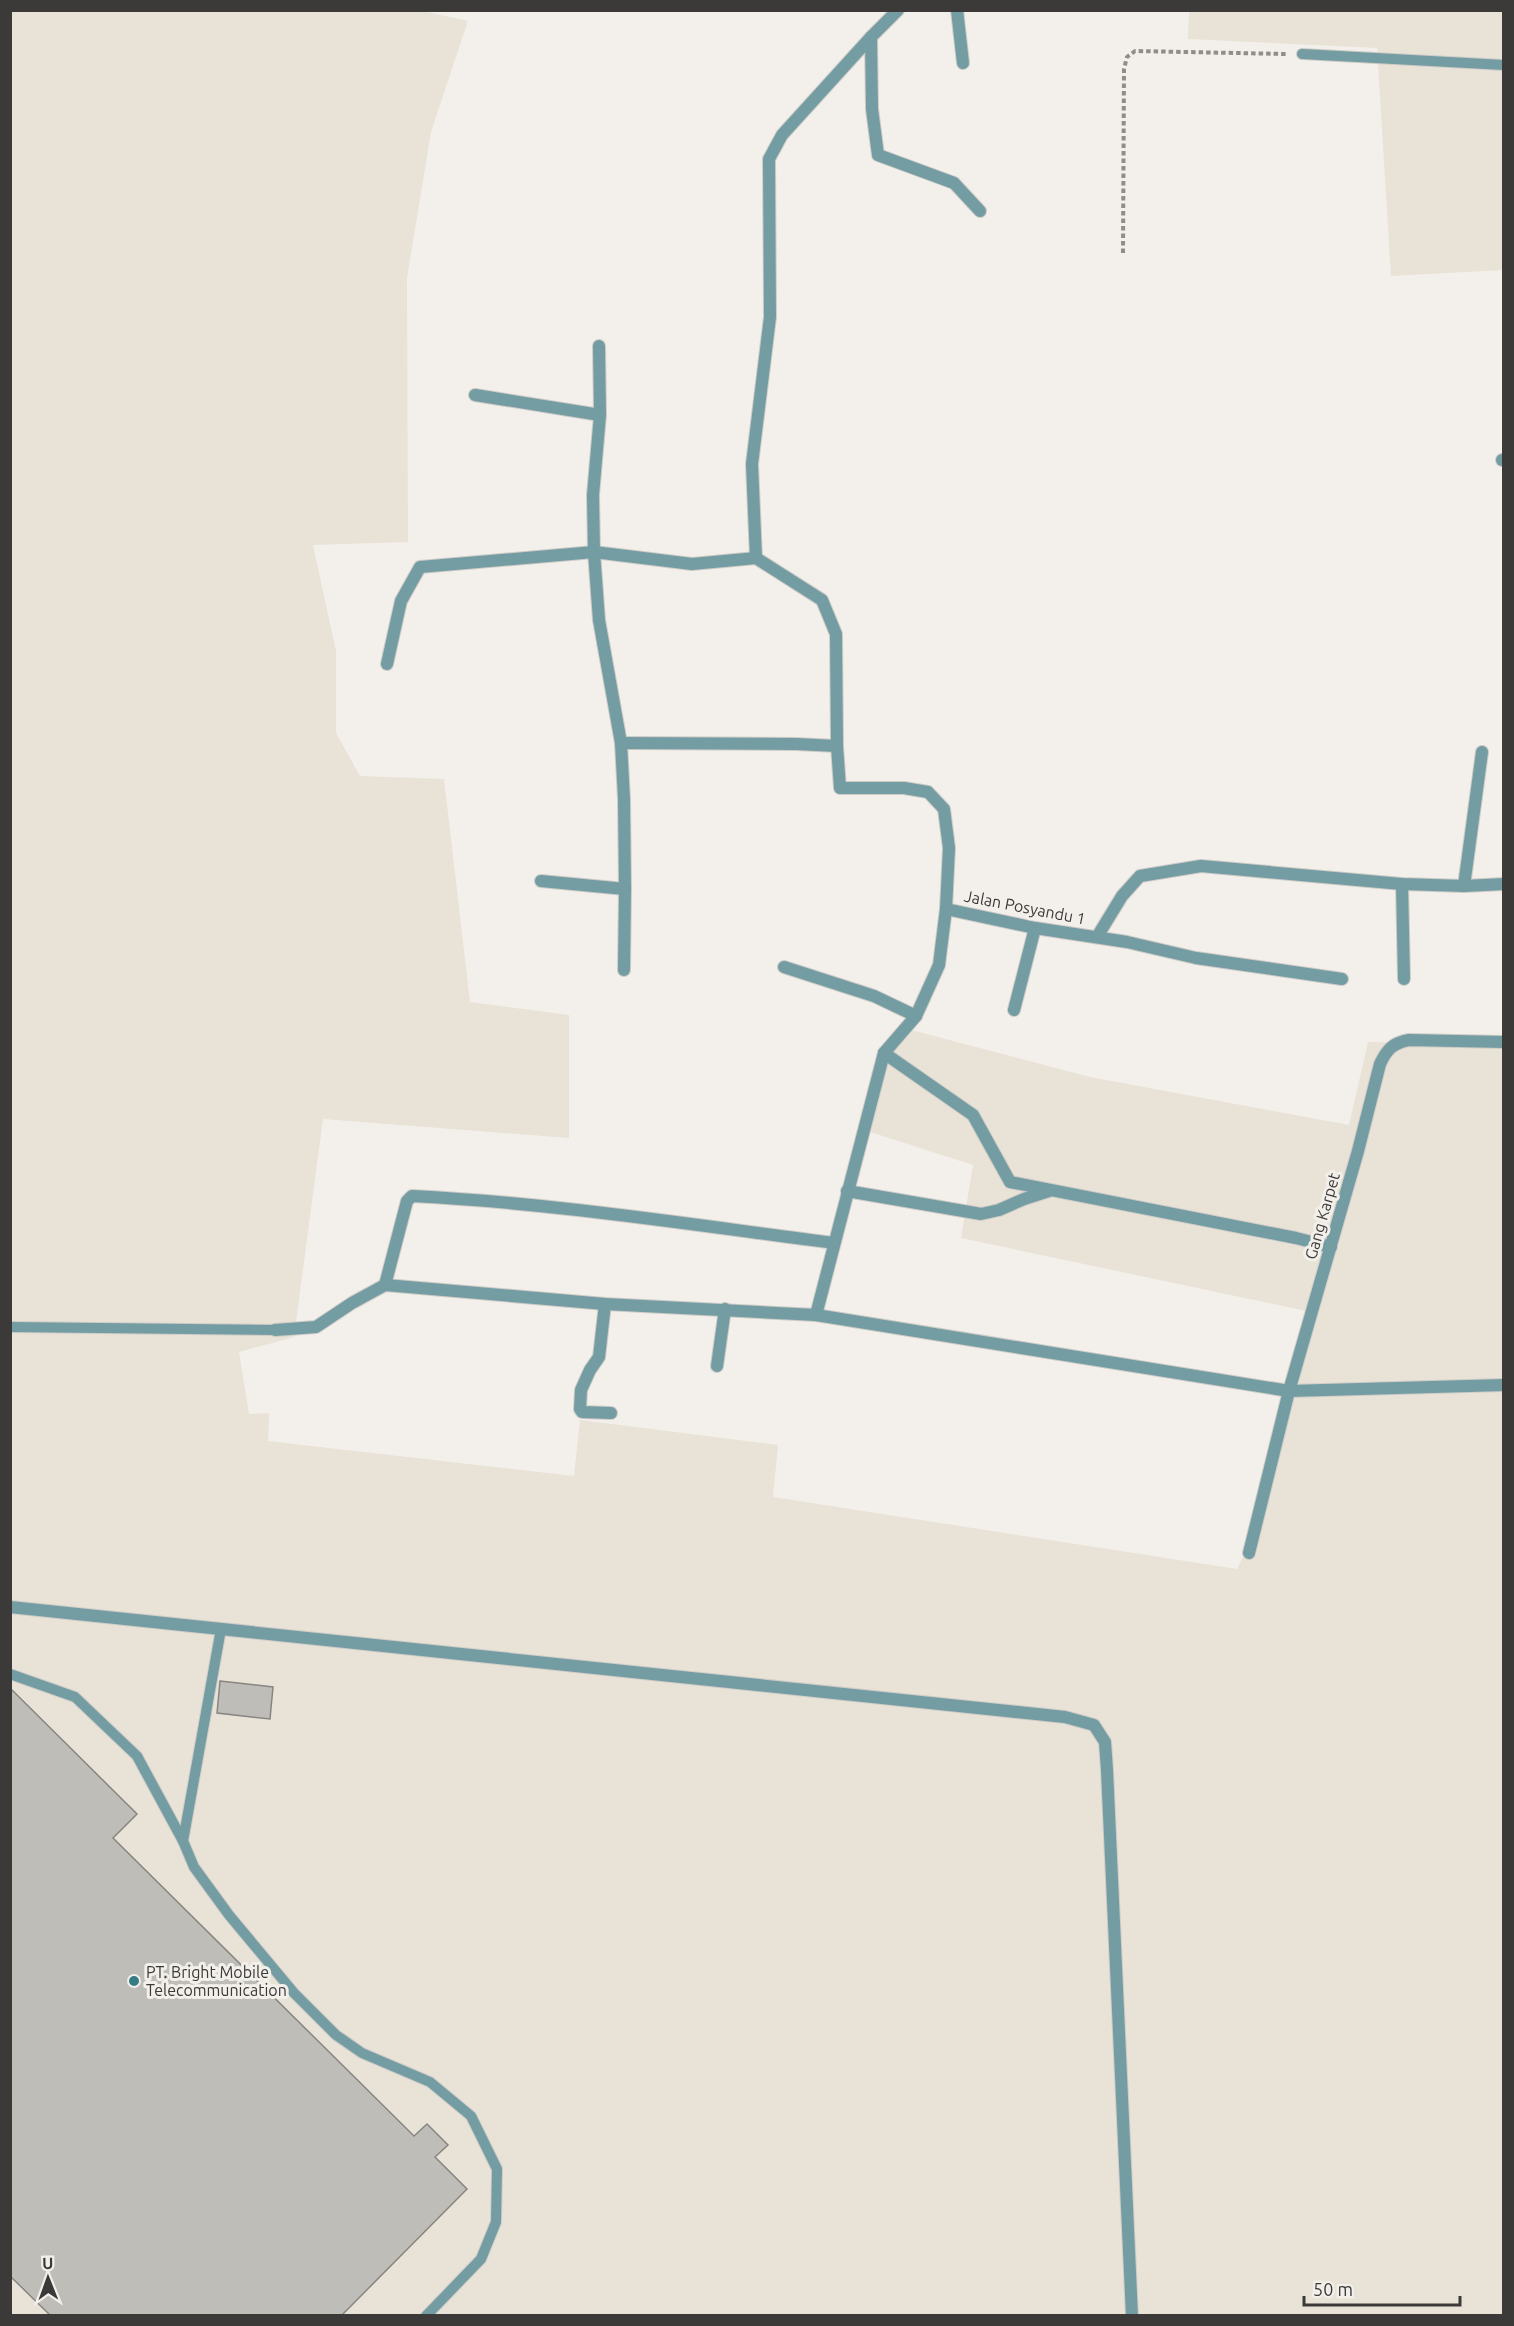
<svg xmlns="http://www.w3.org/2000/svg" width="1514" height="2326" font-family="Ubuntu,sans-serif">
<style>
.built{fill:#e9e2d7}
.building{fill:#bfbdb8;stroke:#888682;stroke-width:1.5}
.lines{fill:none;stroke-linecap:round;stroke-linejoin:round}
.service-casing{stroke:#ceccc7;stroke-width:12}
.minor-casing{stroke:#ceccc7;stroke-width:14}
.path{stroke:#8f8e8a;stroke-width:4;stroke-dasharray:4.5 3;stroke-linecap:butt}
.service{stroke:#739ca3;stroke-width:10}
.minor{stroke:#739ca3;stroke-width:12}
.poi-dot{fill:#357c87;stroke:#f3f0eb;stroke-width:2}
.labels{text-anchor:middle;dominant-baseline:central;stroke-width:6;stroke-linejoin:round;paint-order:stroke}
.street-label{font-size:16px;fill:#3b3a38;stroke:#f3f0eb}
.poi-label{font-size:16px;fill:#3b3a38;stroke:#f3f0eb;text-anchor:start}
</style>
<rect width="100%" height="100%" fill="#f3f0eb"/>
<!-- built -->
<g class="built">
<polygon points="11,11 422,11 468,21 431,132 407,278 408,542 313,545 336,651 336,733 360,776 444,779 470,1002 569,1015 569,1138 323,1119 294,1337 239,1352 249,1414 269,1413 268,1441 574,1476 580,1420 778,1445 773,1497 1237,1569 1248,1547 1311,1312 961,1238 973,1165 867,1131 900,1027 1090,1077 1349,1125 1368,1042 1503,1043 1503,2315 11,2316"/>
<polygon points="1189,11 1503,11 1503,270 1391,276 1377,48 1188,39"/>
</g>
<!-- building -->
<g class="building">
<polygon points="220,1681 273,1687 270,1719 217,1713"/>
<polygon points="10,1688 137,1814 113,1838 414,2136 427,2124 448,2145 435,2157 467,2189 341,2316 51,2316 10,2276"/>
</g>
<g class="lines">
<defs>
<g id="service">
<polyline points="1302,54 1504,65"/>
<polyline points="10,1327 275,1330"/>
<polyline points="10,1674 75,1697 137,1756 183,1841 221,1629"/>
<polyline points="183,1841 194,1867 229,1915 294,1993 336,2035 362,2053 430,2082 471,2116 497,2169 496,2222 481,2259 426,2316"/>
</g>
<g id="minor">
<polyline points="957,10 963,63"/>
<polyline points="871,37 872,109 878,155 954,183 980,211"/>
<polyline points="599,346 600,415"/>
<polyline points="475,395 600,415 593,495 594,552 599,620 621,743 624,799 625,889 541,881"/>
<polyline points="1502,460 1504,460"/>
<polyline points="756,558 752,464 770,317 769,159 782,135 871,37 898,10"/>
<polyline points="387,664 401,601 420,567 594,552 692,564 756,558 822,600 836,634 837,746 840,788 904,788 928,792 944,809 949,848 946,909 939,965 916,1016 884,1053 816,1315"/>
<polyline points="621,743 796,744 837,746"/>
<polyline points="1402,884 1404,979"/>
<polyline points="1464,886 1482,752"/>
<polyline points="946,909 1035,928 1127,942 1196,958 1342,979"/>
<polyline points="1097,937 1122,896 1140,876 1201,866 1402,884 1464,886 1504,884"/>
<polyline points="784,967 874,996 916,1016"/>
<polyline points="624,970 625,889"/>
<polyline points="1014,1010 1035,928"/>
<polyline points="884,1053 973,1115 1010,1182 1296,1238 1331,1247"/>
<polyline points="847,1191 981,1214 999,1210 1024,1199 1049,1191"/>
<path d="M385 1285 407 1201 412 1196C553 1203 694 1225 834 1243"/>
<polyline points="605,1304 599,1357 590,1370 581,1390 580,1409 582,1412 611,1413"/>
<polyline points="275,1330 316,1327 352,1303 385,1285 605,1304 816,1315 1289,1391 1504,1385"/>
<polyline points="717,1366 725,1309"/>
<path d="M1249 1553 1289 1391 1358 1151 1380 1064C1387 1049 1393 1043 1409 1040L1504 1042"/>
<polyline points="10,1607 1065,1717 1094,1725 1105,1742 1107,1770 1132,2316"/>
</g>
</defs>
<!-- service casing -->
<use href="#service" class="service-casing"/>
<!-- minor casing -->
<use href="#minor" class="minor-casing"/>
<!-- path -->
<polyline class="path" points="1123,253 1124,69 1127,57 1135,51 1287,54"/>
<!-- service -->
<use href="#service" class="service"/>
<!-- minor -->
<use href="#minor" class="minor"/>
</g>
<!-- markers -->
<circle class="poi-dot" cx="134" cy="1981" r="6"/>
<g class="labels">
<!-- street labels -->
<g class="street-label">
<text transform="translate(1025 907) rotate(11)">Jalan Posyandu 1</text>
<text transform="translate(1322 1216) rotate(-74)">Gang Karpet</text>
</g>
<!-- poi labels -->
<g class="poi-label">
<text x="146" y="1972">PT. Bright Mobile<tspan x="146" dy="18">Telecommunication</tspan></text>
</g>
</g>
<!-- border -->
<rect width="1514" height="2326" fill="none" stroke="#3b3a38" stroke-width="24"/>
<!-- north arrow -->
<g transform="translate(48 2278) rotate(359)" stroke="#f3f0eb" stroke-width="4.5" paint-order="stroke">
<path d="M0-4.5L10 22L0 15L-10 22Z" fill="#3b3a38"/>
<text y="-9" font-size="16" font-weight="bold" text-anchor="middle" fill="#3b3a38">U</text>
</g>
<!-- scale -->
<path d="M1304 2296v9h156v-9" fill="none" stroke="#3b3a38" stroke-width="3"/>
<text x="1313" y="2296" font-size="18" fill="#3b3a38" stroke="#f3f0eb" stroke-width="4.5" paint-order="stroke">50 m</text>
</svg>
